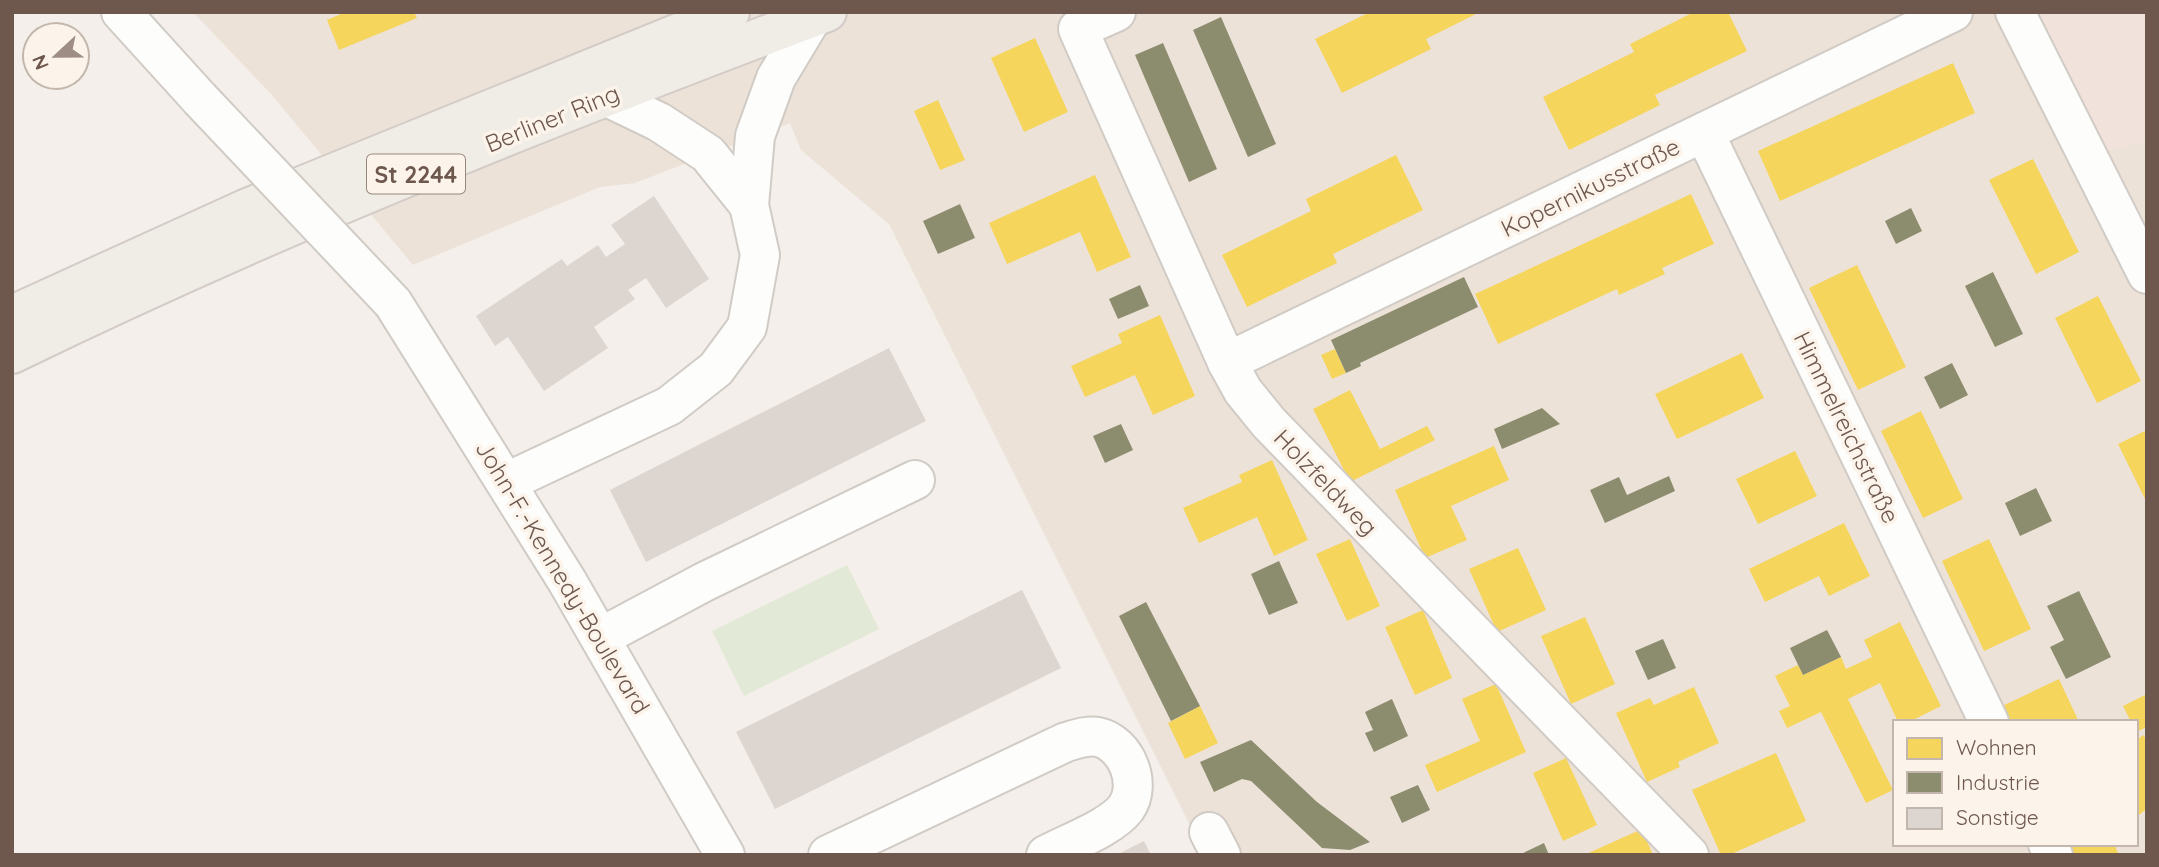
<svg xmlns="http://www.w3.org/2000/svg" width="2159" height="867" font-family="Quicksand,sans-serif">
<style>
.residential{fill:#ece2d8;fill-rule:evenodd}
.commercial{fill:#f1e2db}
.green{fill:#e2e9d6}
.homes{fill:#f6d55c}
.industry{fill:#8c8c6e}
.building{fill:#ddd5d0}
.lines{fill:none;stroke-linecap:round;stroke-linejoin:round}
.minor-casing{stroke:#d1cbc5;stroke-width:42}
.major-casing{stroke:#d3cbc7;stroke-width:42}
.minor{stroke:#fdfdfc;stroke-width:38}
.major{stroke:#f0ece6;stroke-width:38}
.minor-bridge-casing{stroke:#d1cbc5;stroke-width:42;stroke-linecap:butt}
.minor-bridge{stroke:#fdfdfc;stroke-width:38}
.labels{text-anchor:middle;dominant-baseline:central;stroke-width:7;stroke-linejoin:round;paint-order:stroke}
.shield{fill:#fcf4eb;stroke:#99877d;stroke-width:2}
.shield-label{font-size:23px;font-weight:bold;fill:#6e584e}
.street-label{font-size:24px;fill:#6e584e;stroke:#fcf4eb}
</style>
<rect width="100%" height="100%" fill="#f4efea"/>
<!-- residential -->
<path class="residential" d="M193 12H2026L2136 144 2147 140V855H1205L889 224 801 150 790 123 635 183 600 187 413 265 271 94ZM1895 722H2136V844H1895Z"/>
<!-- commercial -->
<polygon class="commercial" points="2026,12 2147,12 2147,140 2136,144 2095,153"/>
<!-- green -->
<polygon class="green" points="847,565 879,629 744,696 712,631"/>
<!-- homes -->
<g class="homes">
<polygon points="341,12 414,12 417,18 339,50 327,20 341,14"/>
<polygon points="1370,12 1480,12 1426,39 1431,49 1342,93 1315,39"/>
<polygon points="1694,12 1728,12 1747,51 1655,95 1660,105 1569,150 1543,97 1634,52 1630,44"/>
<polygon points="1035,38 1068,112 1024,132 991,58"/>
<polygon points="1953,63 1975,113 1780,201 1758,151"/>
<polygon points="938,100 965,160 940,170 914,111"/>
<polygon points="1396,155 1423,210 1333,254 1337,263 1247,307 1222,255 1311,211 1306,199"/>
<polygon points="2033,159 2079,252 2036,274 1989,180"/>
<polygon points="1095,175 1131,257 1097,272 1080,232 1007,264 989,223"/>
<polygon points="1691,194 1714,244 1662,268 1665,274 1619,295 1617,289 1498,344 1475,294"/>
<polygon points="1857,265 1906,367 1858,390 1809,288"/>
<polygon points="2098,296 2141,381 2097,403 2055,318"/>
<polygon points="1160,315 1195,396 1153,415 1135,375 1085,397 1071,366 1122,343 1118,334"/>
<polygon points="1335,349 1346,373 1332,379 1321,355"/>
<polygon points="1742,353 1764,398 1677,439 1655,394"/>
<polygon points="1350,390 1380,449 1427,426 1435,440 1350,482 1313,409"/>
<polygon points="1921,411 1963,499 1923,518 1881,431"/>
<polygon points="2147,430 2147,503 2118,444"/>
<polygon points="1494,446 1509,480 1451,506 1467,540 1425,558 1395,490"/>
<polygon points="1795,451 1817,496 1758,524 1736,479"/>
<polygon points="1272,460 1308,540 1274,556 1257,517 1199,543 1183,508 1242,482 1239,475"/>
<polygon points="1844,523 1870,576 1829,596 1819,576 1765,602 1749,569"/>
<polygon points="1350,539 1380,606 1347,621 1316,554"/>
<polygon points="1989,539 2031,629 1984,651 1942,561"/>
<polygon points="1518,548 1546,610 1497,632 1469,569"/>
<polygon points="1423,610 1452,678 1415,695 1385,627"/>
<polygon points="1585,617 1615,684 1571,704 1541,636"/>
<polygon points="1900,622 1941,706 1909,722 1898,722 1880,683 1848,699 1893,790 1866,803 1821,712 1787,728 1779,711 1790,706 1775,676 1798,665 1803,675 1841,657 1846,669 1872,657 1864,640"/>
<polygon points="2059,679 2079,722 2005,722 1998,708"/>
<polygon points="1496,684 1526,752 1437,792 1425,765 1480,741 1462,699"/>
<polygon points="1694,687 1719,743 1678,762 1680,767 1647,782 1616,713 1650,698 1654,705"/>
<polygon points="2147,694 2147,727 2136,732 2136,722 2131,722 2123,706"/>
<polygon points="1200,706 1218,743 1185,759 1168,723"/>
<polygon points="2143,735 2147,740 2147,809 2136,817 2136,741"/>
<polygon points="1776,753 1806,821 1729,855 1721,855 1692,790"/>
<polygon points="1566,758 1597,825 1563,841 1533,773"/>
<polygon points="1642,829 1653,855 1584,855"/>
<polygon points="2063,844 2114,844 2119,855 2068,855"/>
</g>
<!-- industry -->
<g class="industry">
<polygon points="1221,17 1276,144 1248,157 1193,30"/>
<polygon points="1163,43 1217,169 1189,182 1135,55"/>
<polygon points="960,204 975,238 938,254 923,221"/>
<polygon points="1911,208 1922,231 1896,244 1885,221"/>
<polygon points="1993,272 2023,334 1995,347 1965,286"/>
<polygon points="1464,277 1478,307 1360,363 1361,366 1346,373 1331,340"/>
<polygon points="1140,285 1149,306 1118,319 1109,299"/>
<polygon points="1952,363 1968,395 1940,409 1924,377"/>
<polygon points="1542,408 1560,424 1502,449 1494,429"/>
<polygon points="1121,424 1133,450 1105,463 1093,436"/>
<polygon points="1669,476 1675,491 1605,523 1590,490 1619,477 1627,495"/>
<polygon points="2036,488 2052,521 2020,536 2005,503"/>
<polygon points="1279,561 1298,603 1269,615 1251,574"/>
<polygon points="2079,591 2111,657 2066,679 2050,647 2064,640 2047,606"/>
<polygon points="1146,602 1200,706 1171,721 1119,616"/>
<polygon points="1827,630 1841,657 1803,675 1790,648"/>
<polygon points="1663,639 1676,668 1648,680 1635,651"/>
<polygon points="1392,699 1408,736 1374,752 1365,733 1373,730 1365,712"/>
<polygon points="1251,740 1317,802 1370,842 1350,850 1322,848 1251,781 1242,779 1214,792 1200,762"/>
<polygon points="1418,785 1430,810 1402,823 1390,797"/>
<polygon points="1544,843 1549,855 1519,855"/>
</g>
<!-- building -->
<g class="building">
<polygon points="654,196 709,279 666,308 646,278 628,290 635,299 594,327 608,348 544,391 508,337 495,346 476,316 562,259 567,266 598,245 606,257 625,244 611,225"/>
<polygon points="889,348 926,421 646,562 610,490"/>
<polygon points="1022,590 1061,668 775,809 736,732"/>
<polygon points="1144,841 1151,855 1116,855"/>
</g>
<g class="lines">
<defs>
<g id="minor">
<polyline points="121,12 200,99"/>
<polyline points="1116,12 1078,29 1227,362 1243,391 1269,423 1689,855"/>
<polyline points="2015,12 2147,274"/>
<polyline points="605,96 659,122 708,154 749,205"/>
<polyline points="1704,132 1989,722"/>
<polyline points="393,303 567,581 725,855"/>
<polyline points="1227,362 1953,12"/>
<polyline points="507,482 669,406 716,369 747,327 760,255 749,205 755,136 776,78 812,18"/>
<polyline points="601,637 704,582 915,480"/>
<polyline points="1209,832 1221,855"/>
<polyline points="2048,844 2053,855"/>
<path d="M828 855 1066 742C1077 739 1087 735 1098 737 1126 743 1143 784 1126 808 1111 828 1068 843 1046 855"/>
</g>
<g id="major">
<polyline points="12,315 245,209 730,12"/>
<path d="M12 354C277 225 551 116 827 12"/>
</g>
</defs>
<!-- minor casing -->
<use href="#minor" class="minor-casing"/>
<!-- major casing -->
<use href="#major" class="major-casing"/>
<!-- minor -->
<use href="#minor" class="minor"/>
<!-- major -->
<use href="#major" class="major"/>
<defs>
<polyline id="minor-bridge" points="200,99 393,303"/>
</defs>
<!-- minor-bridge casing -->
<use href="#minor-bridge" class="minor-bridge-casing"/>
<!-- minor-bridge -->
<use href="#minor-bridge" class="minor-bridge"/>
</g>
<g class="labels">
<!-- shield labels -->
<rect class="shield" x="367" y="154.5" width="98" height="39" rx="5"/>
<g class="shield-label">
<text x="416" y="174">St 2244</text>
</g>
<!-- street labels -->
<g class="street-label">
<text transform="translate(552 118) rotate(-22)">Berliner Ring</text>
<text transform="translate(1590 187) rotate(-26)">Kopernikusstraße</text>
<text transform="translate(1847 427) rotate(64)">Himmelreichstraße</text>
<text transform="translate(1326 482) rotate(46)">Holzfeldweg</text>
<text transform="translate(563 577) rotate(59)">John-F.-Kennedy-Boulevard</text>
</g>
</g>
<!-- border -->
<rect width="2159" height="867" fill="none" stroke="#6e584e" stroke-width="28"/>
<!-- legend -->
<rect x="1893" y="720" width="245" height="126" fill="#fcf4eb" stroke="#c3b6ac" stroke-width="2"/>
<rect x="1907" y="738" width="35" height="21" fill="#f6d55c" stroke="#c3b6ac" stroke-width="2"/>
<text x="1956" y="755" font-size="21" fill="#6e584e">Wohnen</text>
<rect x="1907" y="772" width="35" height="21" fill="#8c8c6e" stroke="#c3b6ac" stroke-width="2"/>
<text x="1956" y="790" font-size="21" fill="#6e584e">Industrie</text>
<rect x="1907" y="808" width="35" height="21" fill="#ddd5d0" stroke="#c3b6ac" stroke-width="2"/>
<text x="1956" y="825" font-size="21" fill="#6e584e">Sonstige</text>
<!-- north arrow -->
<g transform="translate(56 56) rotate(248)"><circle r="33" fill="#fcf4eb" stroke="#c3b6ac" stroke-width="2"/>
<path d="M0-5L12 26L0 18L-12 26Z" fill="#9d8d85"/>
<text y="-10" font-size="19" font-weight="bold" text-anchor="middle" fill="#6e584e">N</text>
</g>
</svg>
